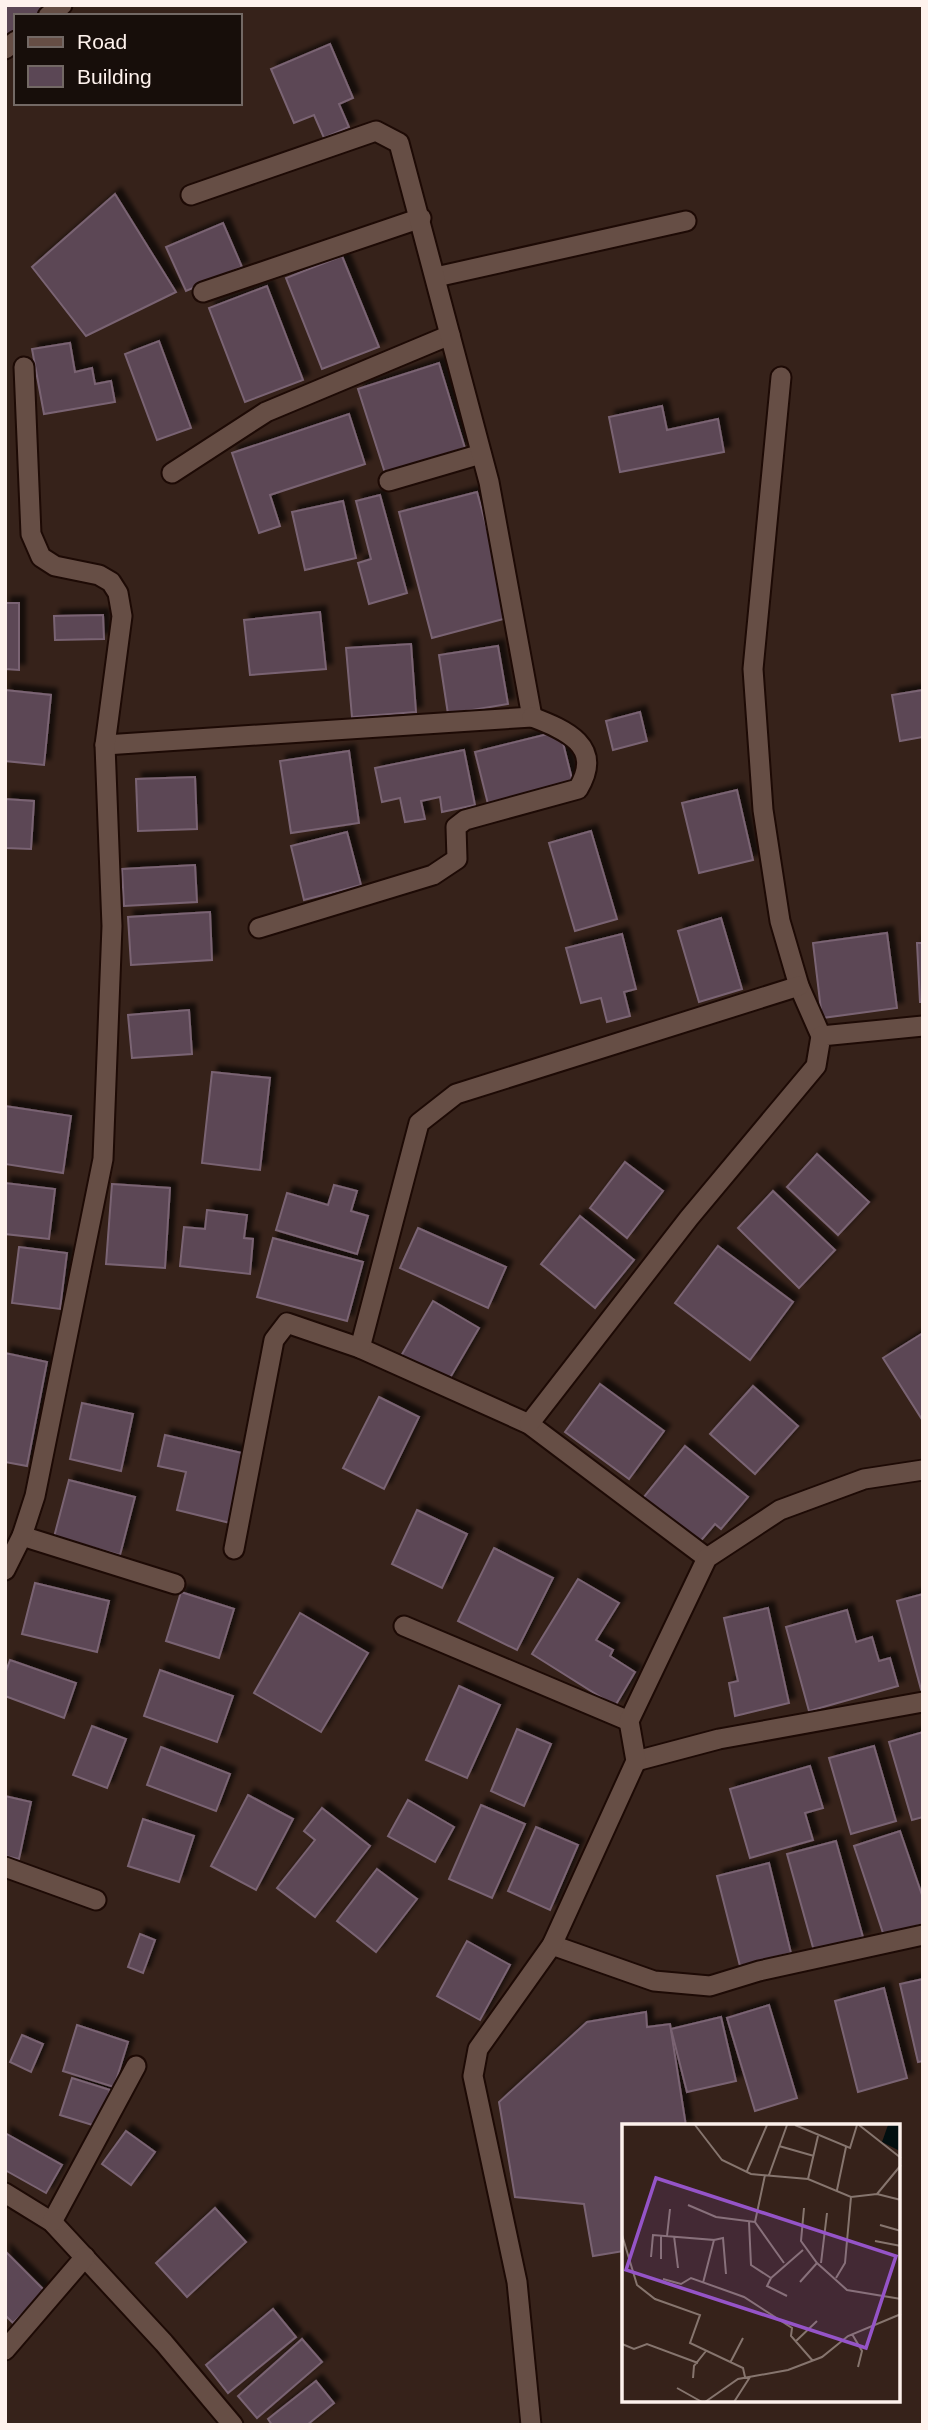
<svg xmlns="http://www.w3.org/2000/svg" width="928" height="2430" font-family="Arial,sans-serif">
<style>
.building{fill:#5b4755;stroke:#7a6473;stroke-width:2;filter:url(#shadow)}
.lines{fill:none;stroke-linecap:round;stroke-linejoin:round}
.minor-casing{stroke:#1d0a05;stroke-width:23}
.minor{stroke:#664e45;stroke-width:19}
.inset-road{fill:none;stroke:#86756e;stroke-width:2}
.view{fill:#9554c8;fill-opacity:0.15;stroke:#9554c8;stroke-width:3.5}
.inset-edge{fill:none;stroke:#fef2ed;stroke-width:3.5}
</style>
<defs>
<filter id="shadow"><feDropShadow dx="6" dy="-6" stdDeviation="2" flood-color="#0009"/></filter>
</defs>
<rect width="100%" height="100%" fill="#36221a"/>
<!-- building -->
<g class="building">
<polygon points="5,5 39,5 47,16 16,16 16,39 5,47"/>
<polygon points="330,44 353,98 339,104 349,127 324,138 314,115 294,123 271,69"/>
<polygon points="115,194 176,292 86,336 32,267"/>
<polygon points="223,223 242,267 186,291 166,247"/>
<polygon points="342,256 379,347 322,369 286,278"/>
<polygon points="267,286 303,380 245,402 209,308"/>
<polygon points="159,341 191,428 157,440 125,354"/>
<polygon points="70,343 75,372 92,368 95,384 111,381 115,402 44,414 32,349"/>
<polygon points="439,363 465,448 385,473 358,389"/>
<polygon points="662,406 667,430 718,419 724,452 620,472 609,417"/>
<polygon points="349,414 365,464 270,495 280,526 259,533 232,453"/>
<polygon points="477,492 511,617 432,638 399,512"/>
<polygon points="380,495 407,593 369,604 358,563 371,559 356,501"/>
<polygon points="343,501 356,558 305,570 292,512"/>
<polygon points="5,603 19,603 19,670 5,669"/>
<polygon points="320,612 326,669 250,675 244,620"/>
<polygon points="103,615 104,639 55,640 54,616"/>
<polygon points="411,644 416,712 352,717 346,648"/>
<polygon points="498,646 508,704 448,714 439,655"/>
<polygon points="5,690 51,695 44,765 5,761"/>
<polygon points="923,690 923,737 900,741 892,695"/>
<polygon points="640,712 647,741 613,750 606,721"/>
<polygon points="560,731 573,783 488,804 475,752"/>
<polygon points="464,750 475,805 442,812 440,797 421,801 425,819 405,822 400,798 382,802 375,768"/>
<polygon points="349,751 359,823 291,833 280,761"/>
<polygon points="195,777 197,829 138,831 136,779"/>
<polygon points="737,790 753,860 699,873 682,803"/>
<polygon points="5,799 34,801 31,849 5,848"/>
<polygon points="591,831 617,919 575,931 549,843"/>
<polygon points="347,832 361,885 304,900 291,846"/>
<polygon points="195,865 197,902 124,906 122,869"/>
<polygon points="210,912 212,960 131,965 128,917"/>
<polygon points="721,918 742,989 699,1002 678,931"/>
<polygon points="887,933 897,1008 822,1018 813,943"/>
<polygon points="622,934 636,989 624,992 630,1016 607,1022 601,998 581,1003 566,948"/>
<polygon points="917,943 923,943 923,1002 920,1002"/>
<polygon points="189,1010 192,1054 132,1058 128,1015"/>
<polygon points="212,1072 270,1078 260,1170 202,1163"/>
<polygon points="5,1106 71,1116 63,1173 5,1164"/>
<polygon points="817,1154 869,1202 838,1235 787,1187"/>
<polygon points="625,1162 663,1191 627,1238 590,1208"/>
<polygon points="5,1183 55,1189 49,1239 5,1234"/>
<polygon points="112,1184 170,1188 165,1268 106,1264"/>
<polygon points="334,1185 357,1191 351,1211 368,1216 357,1254 276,1230 287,1193 328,1205"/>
<polygon points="773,1191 835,1250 799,1288 738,1228"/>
<polygon points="207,1210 247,1215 244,1238 253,1239 250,1274 180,1266 184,1227 205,1229"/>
<polygon points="580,1216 634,1260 595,1308 541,1264"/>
<polygon points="418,1228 506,1267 488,1308 400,1268"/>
<polygon points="273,1238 363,1262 347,1321 257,1297"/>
<polygon points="718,1246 793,1302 750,1360 675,1303"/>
<polygon points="19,1247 67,1253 60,1309 12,1303"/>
<polygon points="433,1301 479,1328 447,1383 401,1356"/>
<polygon points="923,1333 923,1421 883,1358"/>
<polygon points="5,1353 47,1362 27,1466 5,1462"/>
<polygon points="600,1384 664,1431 629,1479 565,1432"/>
<polygon points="753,1386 798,1426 755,1474 710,1434"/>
<polygon points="379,1397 419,1417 384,1489 343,1468"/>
<polygon points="82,1403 133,1414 121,1471 70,1459"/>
<polygon points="165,1435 246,1454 230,1523 177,1510 186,1472 158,1466"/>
<polygon points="685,1446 748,1497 721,1529 715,1524 698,1544 643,1498"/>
<polygon points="69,1480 135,1497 120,1555 54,1537"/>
<polygon points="417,1510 467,1534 442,1588 392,1564"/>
<polygon points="494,1548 553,1578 517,1650 458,1621"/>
<polygon points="578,1579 619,1603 596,1640 613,1650 610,1656 635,1672 615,1706 532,1654"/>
<polygon points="35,1583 109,1601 97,1652 22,1634"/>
<polygon points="181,1592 234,1609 219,1658 166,1641"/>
<polygon points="923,1594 923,1693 922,1693 897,1601"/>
<polygon points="768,1608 789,1703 735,1716 729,1683 738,1681 724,1618"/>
<polygon points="847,1610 856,1642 872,1637 879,1661 890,1658 898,1686 809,1711 786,1627"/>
<polygon points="300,1613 368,1653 321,1732 254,1693"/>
<polygon points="10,1660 76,1683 64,1718 5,1696 5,1674"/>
<polygon points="160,1670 233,1696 217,1742 144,1716"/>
<polygon points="459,1686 500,1705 467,1778 426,1760"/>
<polygon points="92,1726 126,1739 107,1788 73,1775"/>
<polygon points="517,1729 551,1744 524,1806 491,1791"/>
<polygon points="923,1732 923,1817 912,1820 889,1742"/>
<polygon points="874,1746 896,1821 851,1834 829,1758"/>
<polygon points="161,1747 230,1774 216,1811 147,1785"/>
<polygon points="810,1766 823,1808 805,1813 813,1840 750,1858 730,1789"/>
<polygon points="248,1795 293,1819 256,1890 211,1866"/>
<polygon points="5,1796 31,1802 19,1859 5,1856"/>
<polygon points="408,1800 454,1827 435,1862 388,1836"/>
<polygon points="481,1805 525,1824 492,1898 449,1879"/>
<polygon points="322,1808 370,1846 315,1917 277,1888 315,1840 304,1831"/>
<polygon points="143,1819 194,1836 179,1882 128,1866"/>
<polygon points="536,1827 578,1845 550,1910 508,1891"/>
<polygon points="900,1831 923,1898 923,1924 884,1936 854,1846"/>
<polygon points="836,1841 863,1937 814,1951 787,1854"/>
<polygon points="769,1863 791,1953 740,1966 717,1876"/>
<polygon points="377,1869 417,1899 376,1952 337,1921"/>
<polygon points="140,1934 155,1940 143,1973 128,1967"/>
<polygon points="467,1941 510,1965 480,2020 437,1996"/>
<polygon points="923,1979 923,2061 918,2062 900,1984"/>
<polygon points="884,1988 907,2078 858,2092 835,2001"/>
<polygon points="769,2005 797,2098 755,2111 727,2018"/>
<polygon points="646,2012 647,2027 670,2024 686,2126 624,2126 624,2251 593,2256 584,2204 515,2197 499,2102 587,2022"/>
<polygon points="721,2017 736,2081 687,2092 671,2029"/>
<polygon points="77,2025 128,2042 114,2087 63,2071"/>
<polygon points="22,2035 43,2044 31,2072 10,2062"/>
<polygon points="72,2078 110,2090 99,2127 60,2115"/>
<polygon points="126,2131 155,2152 131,2185 102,2164"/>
<polygon points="5,2133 62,2165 46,2193 5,2170"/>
<polygon points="215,2208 246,2242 187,2297 156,2263"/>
<polygon points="5,2251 45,2291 13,2323 5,2315"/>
<polygon points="273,2309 296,2337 228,2393 206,2365"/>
<polygon points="302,2339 322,2362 257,2418 238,2396"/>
<polygon points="316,2381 334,2403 307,2425 272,2425 268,2419"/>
</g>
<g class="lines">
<defs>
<g id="minor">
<polyline points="48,16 62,5"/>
<polyline points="5,49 16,41"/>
<polyline points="436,277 686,221"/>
<polyline points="203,292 421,218"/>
<polyline points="781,377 753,669 763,810 780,921 799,986 821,1036"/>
<polyline points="172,473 266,412 450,335"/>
<polyline points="389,481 481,454"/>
<polyline points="105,745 532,717 489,482 399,143 376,131 191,195"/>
<path d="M259 928 433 875 457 859 456 827 465 820 578 789C604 746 566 730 532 717"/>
<polyline points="360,1348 529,1424 707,1558"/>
<polyline points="529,1424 689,1218 816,1066 821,1036 923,1026"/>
<polyline points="22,1536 175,1584"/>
<polyline points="234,1549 274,1340 287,1323 360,1348 419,1123 456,1094 799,986"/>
<polyline points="5,1570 22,1536 35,1496 103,1159 112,926 105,745 122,616 118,593 111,582 99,575 55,566 41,557 31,534 24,367"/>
<polyline points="404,1626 629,1721"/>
<polyline points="636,1761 719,1739 923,1702"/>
<polyline points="5,1867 96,1900"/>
<polyline points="552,1945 654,1981 710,1986 759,1971 923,1935"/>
<polyline points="5,2193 52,2222 164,2343 233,2425"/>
<polyline points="52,2222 136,2066"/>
<polyline points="5,2350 85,2257"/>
<polyline points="531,2425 517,2282 473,2076 478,2049 552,1945 636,1761 629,1721 707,1558 780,1510 864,1479 923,1470"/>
</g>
</defs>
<!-- minor casing -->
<use href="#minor" class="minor-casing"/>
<!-- minor -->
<use href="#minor" class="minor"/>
</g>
<!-- overview -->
<g transform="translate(622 2124)">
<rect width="278" height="278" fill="#36221a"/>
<path d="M266 1H278V27L260 18Z" fill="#020f10"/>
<path class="inset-road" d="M73 1 100 36 129 50 186 55 229 73 255 70 279 76M173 1 228 24 235 1M237 1 279 34M157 22 192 32M125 47 145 1M143 51 133 98 162 139M147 51 165 1M186 55 196 12M215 66 224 23M255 70 279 41M66 81 94 93 133 98M182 84 179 117 195 139 225 166 279 175M127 98 129 141 149 154 145 162 165 172M258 101 279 107M0 111 15 161 33 175 78 191 68 219 121 244 123 253M39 111V135M45 112 48 85M52 112 56 144M92 116 101 114 104 150M253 117 279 122M29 133 31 111 92 116 81 159M199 139 205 89M149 154 181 126M214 154 223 139 229 73M41 155 59 160 69 154 122 173 170 204 169 212 191 237M178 158 195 139M230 210 240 227 236 243M174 217 195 197M0 220 12 225 25 220 76 239M108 239 121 214M71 254 72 242 84 227M55 264 80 278M83 278 116 255 166 246 200 233 226 212 279 190M112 278 128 253"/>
<path class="view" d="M34 54 274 132 244 224 4 146Z"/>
<rect width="278" height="278" class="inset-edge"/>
</g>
<!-- border -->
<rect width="928" height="2430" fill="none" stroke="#fef2ed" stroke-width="14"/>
<!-- legend -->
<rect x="14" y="14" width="228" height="91" fill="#170e0a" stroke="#736965" stroke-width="2"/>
<rect x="28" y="37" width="35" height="10" fill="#664e45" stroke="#736965" stroke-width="2"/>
<text x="77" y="49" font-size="21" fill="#fef2ed">Road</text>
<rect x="28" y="66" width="35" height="21" fill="#5b4755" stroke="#736965" stroke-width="2"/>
<text x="77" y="84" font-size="21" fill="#fef2ed">Building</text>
</svg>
